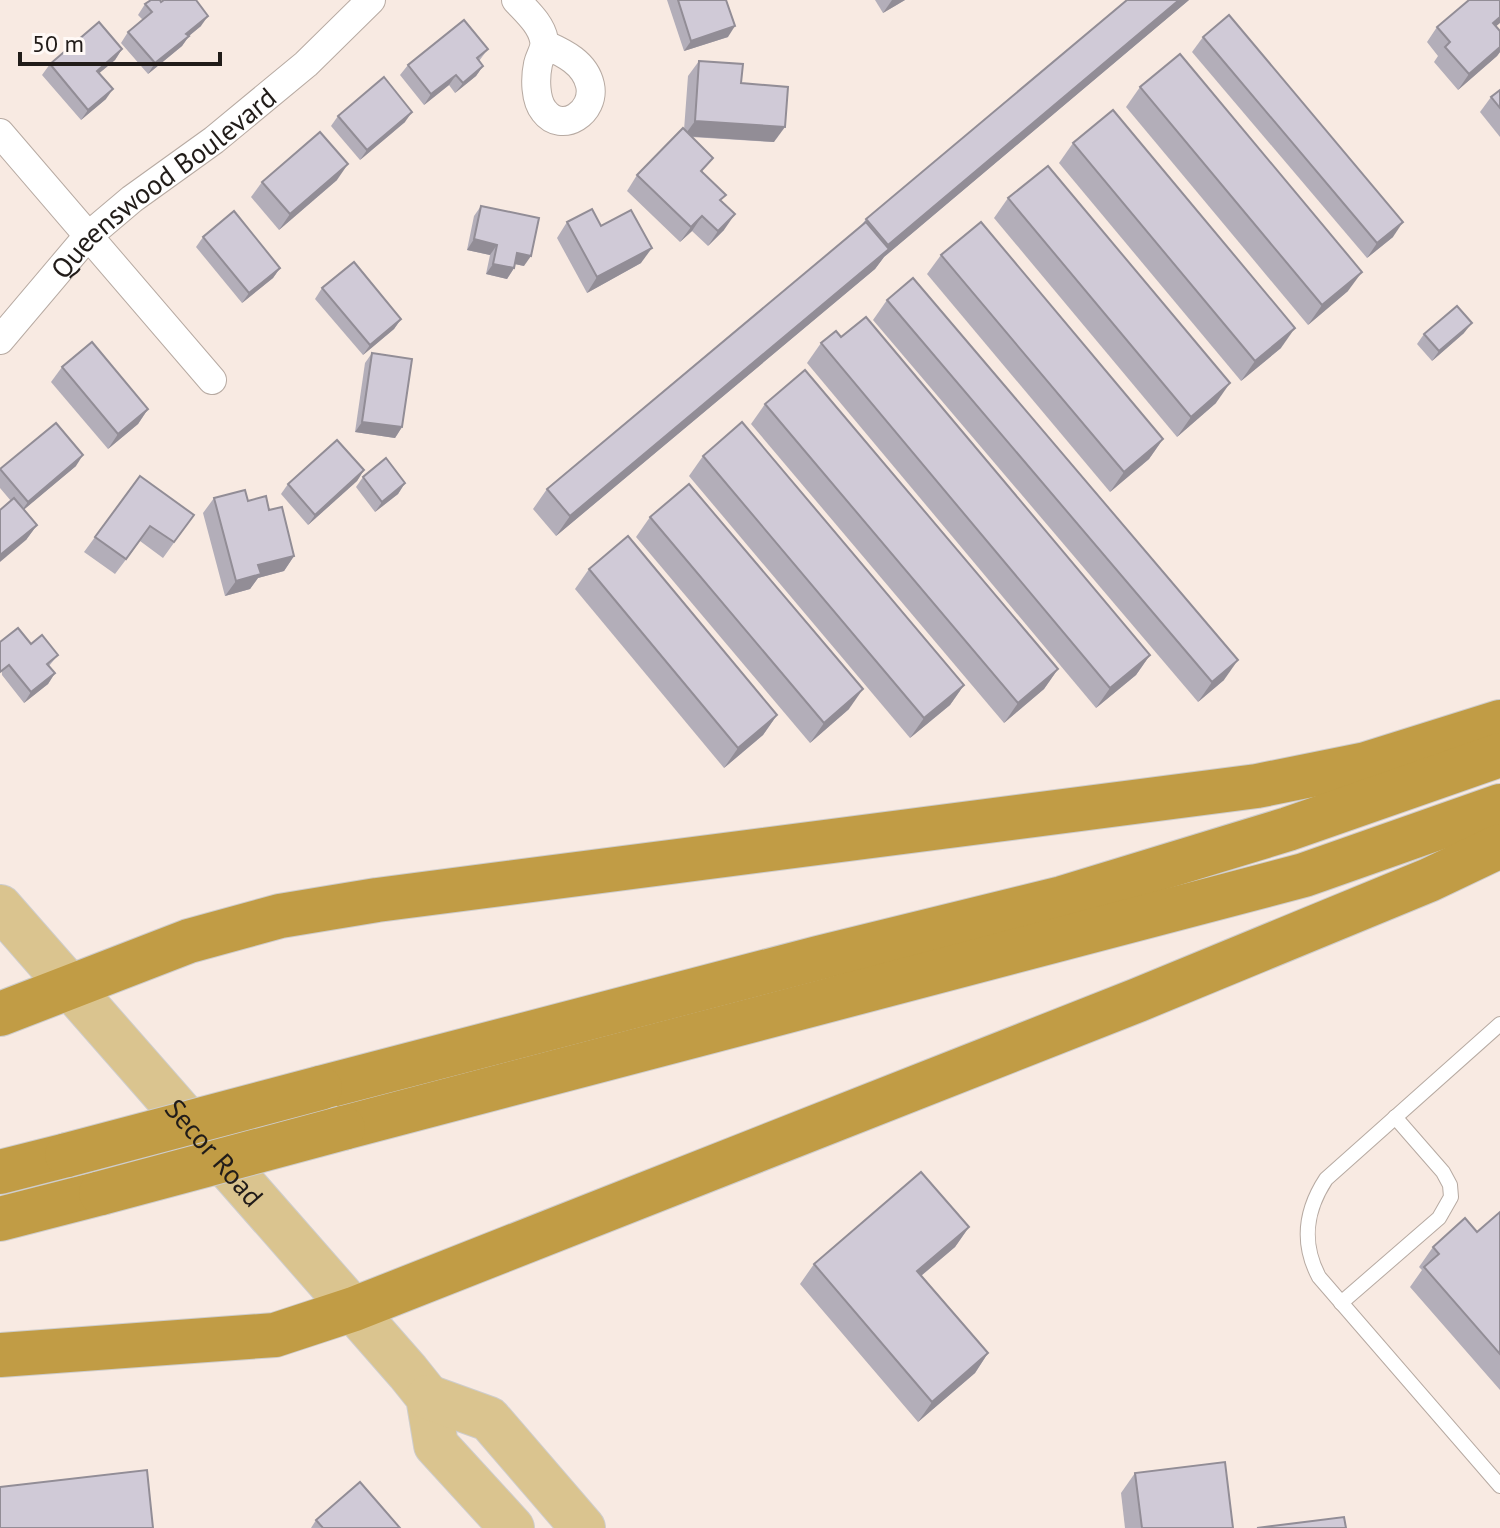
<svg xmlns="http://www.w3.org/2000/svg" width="1500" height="1528" font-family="'PT Sans',sans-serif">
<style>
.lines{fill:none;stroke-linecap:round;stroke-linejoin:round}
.service-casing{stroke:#b7aaa2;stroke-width:16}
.minor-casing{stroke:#b7aaa2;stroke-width:30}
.primary-casing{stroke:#cecdcc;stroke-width:46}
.motorway-casing{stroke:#cecdcc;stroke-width:46}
.service{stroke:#fff;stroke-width:14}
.minor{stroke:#fff;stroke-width:28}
.primary{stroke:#dac48f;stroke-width:44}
.motorway{stroke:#c19c45;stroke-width:44}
.motorway-bridge-casing{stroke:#cecdcc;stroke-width:46;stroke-linecap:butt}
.motorway-bridge{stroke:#c19c45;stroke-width:44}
.wall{fill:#b3aeb9}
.shaded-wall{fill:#928d96}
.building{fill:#d0cad7;stroke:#928d96;stroke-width:2}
.labels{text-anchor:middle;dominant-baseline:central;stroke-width:8;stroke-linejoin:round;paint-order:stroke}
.street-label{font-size:28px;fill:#211c19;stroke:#fff9f6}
</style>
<rect width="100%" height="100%" fill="#f8eae2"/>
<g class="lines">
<defs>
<g id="service">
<path d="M1500 1024 1326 1179C1305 1211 1301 1243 1319 1277L1500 1486"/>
<polyline points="1341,1303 1439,1218 1451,1197 1450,1185 1443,1172 1395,1117"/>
</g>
<g id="minor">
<path d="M516 0C527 12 541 24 544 40 546 49 540 55 538 64 535 78 535 100 544 111 562 135 596 112 590 85 585 63 564 53 546 45"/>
<polyline points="0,133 212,380"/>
<path id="s1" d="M0 340 87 237 132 199 214 140 306 64 371 0"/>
</g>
<g id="primary">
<path id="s2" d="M0 907 408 1372 428 1397 436 1445 512 1528"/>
<polyline points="428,1397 489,1419 583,1528"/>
</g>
<g id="motorway">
<polyline points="0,1014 189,941 280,916 377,900 1257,786 1366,764 1500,722"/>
<polyline points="320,1088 818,958 1062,898 1288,829 1500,755"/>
<polyline points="343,1128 1304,875 1500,806"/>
<polyline points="0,1172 67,1155"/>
<polyline points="0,1219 101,1193"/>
<polyline points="0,1355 275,1335 354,1309 1138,1000 1429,880 1500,846"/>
</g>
</defs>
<!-- service casing -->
<use href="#service" class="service-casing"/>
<!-- minor casing -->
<use href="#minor" class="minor-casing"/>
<!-- primary casing -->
<use href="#primary" class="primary-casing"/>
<!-- motorway casing -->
<use href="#motorway" class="motorway-casing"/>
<!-- service -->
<use href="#service" class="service"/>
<!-- minor -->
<use href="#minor" class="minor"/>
<!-- primary -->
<use href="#primary" class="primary"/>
<!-- motorway -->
<use href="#motorway" class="motorway"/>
<defs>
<g id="motorway-bridge">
<polyline points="67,1155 320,1088"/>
<polyline points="101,1193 343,1128"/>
</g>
</defs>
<!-- motorway-bridge casing -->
<use href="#motorway-bridge" class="motorway-bridge-casing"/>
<!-- motorway-bridge -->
<use href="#motorway-bridge" class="motorway-bridge"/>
</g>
<!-- wall -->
<g class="wall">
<polygon points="667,0 726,0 728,37 684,51"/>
<polygon points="875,0 905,0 883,13"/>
<polygon points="1127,0 1189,0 884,257 875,269 556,536 533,509 547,489 861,226 866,219"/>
<polygon points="145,4 201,26 189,36 182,46 148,74 121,43 128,32 143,20 138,15"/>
<polygon points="1496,26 1500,31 1500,52 1497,56 1458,90 1434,62 1438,56 1427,42 1437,27"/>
<polygon points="1203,37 1393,237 1367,258 1192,52"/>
<polygon points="122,49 115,60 99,73 106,99 81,120 42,75 50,64"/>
<polygon points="488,49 479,61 483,66 476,76 455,93 449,85 424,105 400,75 408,65"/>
<polygon points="699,61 741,83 774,142 691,137 703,173 721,201 724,230 708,246 692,231 680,242 627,191 637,175 684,130 688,76"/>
<polygon points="1140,87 1348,291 1308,325 1126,107"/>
<polygon points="1500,90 1500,137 1480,112 1491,97"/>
<polygon points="338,116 405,122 360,160 331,126"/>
<polygon points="1073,143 1281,348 1241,381 1059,163"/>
<polygon points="337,180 279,230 251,197 262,182"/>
<polygon points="1008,198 1216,403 1177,437 994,218"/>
<polygon points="481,206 524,266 515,264 514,268 507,279 486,274 490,255 467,250 474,216"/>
<polygon points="567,222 601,226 641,263 587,293 557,238"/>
<polygon points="203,237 280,268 273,278 242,303 196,247"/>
<polygon points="941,255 1163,439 1149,459 1110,492 927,274"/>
<polygon points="322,288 401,319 394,329 363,355 315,299"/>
<polygon points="887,300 1224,680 1198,702 873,320"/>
<polygon points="1464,333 1432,361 1417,344 1424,334"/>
<polygon points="821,343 1150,655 1136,675 1096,708 807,363"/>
<polygon points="372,353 402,427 395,438 355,432 365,363"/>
<polygon points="62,367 148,409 138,424 108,449 51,382"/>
<polygon points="765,404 1058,669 1044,689 1004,723 751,424"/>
<polygon points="703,456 964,685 950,705 910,738 689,476"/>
<polygon points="76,466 24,509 37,525 26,540 11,501 0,488 0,469"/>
<polygon points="364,470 357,481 308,525 281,494 288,484"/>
<polygon points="140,476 194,515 163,558 140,541 115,574 84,552"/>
<polygon points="363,477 405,483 398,494 375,512 356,487"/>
<polygon points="214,498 248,501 269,510 294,556 284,571 258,578 250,589 225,596 203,513"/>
<polygon points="650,517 849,709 810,743 636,537"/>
<polygon points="589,569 777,715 763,735 724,768 575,589"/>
<polygon points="0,642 31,644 58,655 49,666 55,673 48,684 24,703 2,675"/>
<polygon points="1500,1212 1500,1390 1410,1287 1422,1270 1419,1267 1433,1247 1477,1232"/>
<polygon points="969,1227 955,1247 921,1276 988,1353 975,1373 918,1422 800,1284 814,1264"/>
<polygon points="1135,1473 1233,1528 1125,1528 1121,1493"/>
<polygon points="316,1520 400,1528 311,1528"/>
</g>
<!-- shaded-wall -->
<g class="shaded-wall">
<polygon points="892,0 905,0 883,13"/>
<polygon points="1179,0 1189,0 884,257 875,269 556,536 570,516 879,257 888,245"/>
<polygon points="208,16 201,26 179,44 186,34"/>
<polygon points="1500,17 1500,23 1482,38 1493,23"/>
<polygon points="735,26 728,37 684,51 691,41"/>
<polygon points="189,36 182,46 148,74 155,63"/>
<polygon points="1500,47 1500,52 1497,56 1458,90 1469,74"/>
<polygon points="122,49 115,60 90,81 97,71"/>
<polygon points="483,66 476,76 455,93 463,83"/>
<polygon points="456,75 449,85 424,105 431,94"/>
<polygon points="113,89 106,99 81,120 88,110"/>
<polygon points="412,112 405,122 360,160 367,150"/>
<polygon points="695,121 785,127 774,142 684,136"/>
<polygon points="348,164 337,180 279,230 290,214"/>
<polygon points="735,214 724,230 708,246 718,231"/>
<polygon points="702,216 692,231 680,242 691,227"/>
<polygon points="1403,222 1393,237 1367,258 1377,243"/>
<polygon points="474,239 497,245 490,255 467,250"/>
<polygon points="652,248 641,263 587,293 597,277"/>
<polygon points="517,253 531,256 524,266 510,263"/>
<polygon points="493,264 514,268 507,279 486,274"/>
<polygon points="280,268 273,278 242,303 249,293"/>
<polygon points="1362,272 1348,291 1308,325 1322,305"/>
<polygon points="401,319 394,329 363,355 370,345"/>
<polygon points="1472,323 1464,333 1432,361 1439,351"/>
<polygon points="1295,328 1281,348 1241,381 1255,361"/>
<polygon points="1230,383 1216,403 1177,437 1191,417"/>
<polygon points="148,409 138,424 108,449 118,434"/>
<polygon points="362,422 402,427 395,438 355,432"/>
<polygon points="1163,439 1149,459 1110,492 1124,472"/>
<polygon points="83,455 76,466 20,513 28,502"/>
<polygon points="364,470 357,481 308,525 315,515"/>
<polygon points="405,483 398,494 375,512 382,502"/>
<polygon points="37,525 26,540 0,562 0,555"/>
<polygon points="294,556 284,571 258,578 250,589 225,596 236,581 258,565"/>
<polygon points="1150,655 1136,675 1096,708 1110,688"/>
<polygon points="1238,660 1224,680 1198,702 1212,682"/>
<polygon points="1058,669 1044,689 1004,723 1018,703"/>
<polygon points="55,673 48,684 24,703 31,692"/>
<polygon points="964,685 950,705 910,738 924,718"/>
<polygon points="863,689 849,709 810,743 824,723"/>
<polygon points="777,715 763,735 724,768 738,748"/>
<polygon points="969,1227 955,1247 903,1291 917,1271"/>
<polygon points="988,1353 975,1373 918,1422 932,1402"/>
</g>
<!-- building -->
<g class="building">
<polygon points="151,0 160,0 161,2 164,0 196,0 208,16 186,34 189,36 155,63 128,32 152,12 145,4"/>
<polygon points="678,0 726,0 735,26 691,41"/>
<polygon points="1127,0 1179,0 888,245 866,219"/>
<polygon points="1469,0 1500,0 1500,17 1493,23 1500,31 1500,47 1469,74 1445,47 1450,42 1437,27"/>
<polygon points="1229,15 1403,222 1377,243 1203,37"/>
<polygon points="464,20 488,49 477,58 483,66 463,83 456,75 431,94 408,65"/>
<polygon points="99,22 122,49 97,71 113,89 88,110 50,64"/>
<polygon points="1180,54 1362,272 1322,305 1140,87"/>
<polygon points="699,61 743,64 741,83 788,87 785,127 695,121"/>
<polygon points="384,77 412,112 367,150 338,116"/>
<polygon points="1500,90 1500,108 1491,97"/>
<polygon points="1113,110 1295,328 1255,361 1073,143"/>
<polygon points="683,128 713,158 701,171 726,195 720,200 735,214 718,231 702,216 691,227 637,175"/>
<polygon points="320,132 348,164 290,214 262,182"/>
<polygon points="1048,166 1230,383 1191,417 1008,198"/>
<polygon points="481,206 539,218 531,256 517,253 514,268 493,264 497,245 474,239"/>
<polygon points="592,209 601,226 631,210 652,248 597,277 567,222"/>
<polygon points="234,211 280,268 249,293 203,237"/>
<polygon points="866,222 889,249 570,516 547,489"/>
<polygon points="981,222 1163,439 1124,472 941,255"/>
<polygon points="354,262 401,319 370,345 322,288"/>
<polygon points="913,278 1238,660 1212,682 887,300"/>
<polygon points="1457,306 1472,323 1439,351 1424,334"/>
<polygon points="866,317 1150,655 1110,688 821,343 836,331 841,337"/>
<polygon points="92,342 148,409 118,434 62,367"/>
<polygon points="372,353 412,359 402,427 362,422"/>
<polygon points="805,370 1058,669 1018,703 765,404"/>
<polygon points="742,422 964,685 924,718 703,456"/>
<polygon points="56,423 83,455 28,502 0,469"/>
<polygon points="337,440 364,470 315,515 288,484"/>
<polygon points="386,458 405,483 382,502 363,477"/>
<polygon points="140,476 194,515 174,542 150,526 126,559 95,537"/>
<polygon points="689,484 863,689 824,723 650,517"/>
<polygon points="245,490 248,501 266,496 269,510 282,507 294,556 258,565 261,574 236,581 214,498"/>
<polygon points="14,498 37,525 0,555 0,510"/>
<polygon points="628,536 777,715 738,748 589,569"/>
<polygon points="18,628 31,644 42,635 58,655 47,664 55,673 31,692 9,665 0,672 0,642"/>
<polygon points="921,1172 969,1227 917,1271 988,1353 932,1402 814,1264"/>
<polygon points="1500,1212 1500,1354 1424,1267 1439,1254 1433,1247 1465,1218 1477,1232"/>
<polygon points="1225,1462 1233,1528 1142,1528 1135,1473"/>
<polygon points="147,1470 153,1528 0,1528 0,1487"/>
<polygon points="360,1482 400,1528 323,1528 316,1520"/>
<polygon points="1344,1517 1346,1528 1257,1528"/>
</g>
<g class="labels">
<!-- street labels -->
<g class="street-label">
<text stroke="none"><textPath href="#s1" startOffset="228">Queenswood Boulevard</textPath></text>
<text stroke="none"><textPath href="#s2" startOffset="326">Secor Road</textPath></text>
</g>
</g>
<!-- scale -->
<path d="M20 52v12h200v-12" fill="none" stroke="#211c19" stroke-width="4"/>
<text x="32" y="52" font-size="24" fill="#211c19" stroke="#fff9f6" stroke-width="6" paint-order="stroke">50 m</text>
</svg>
